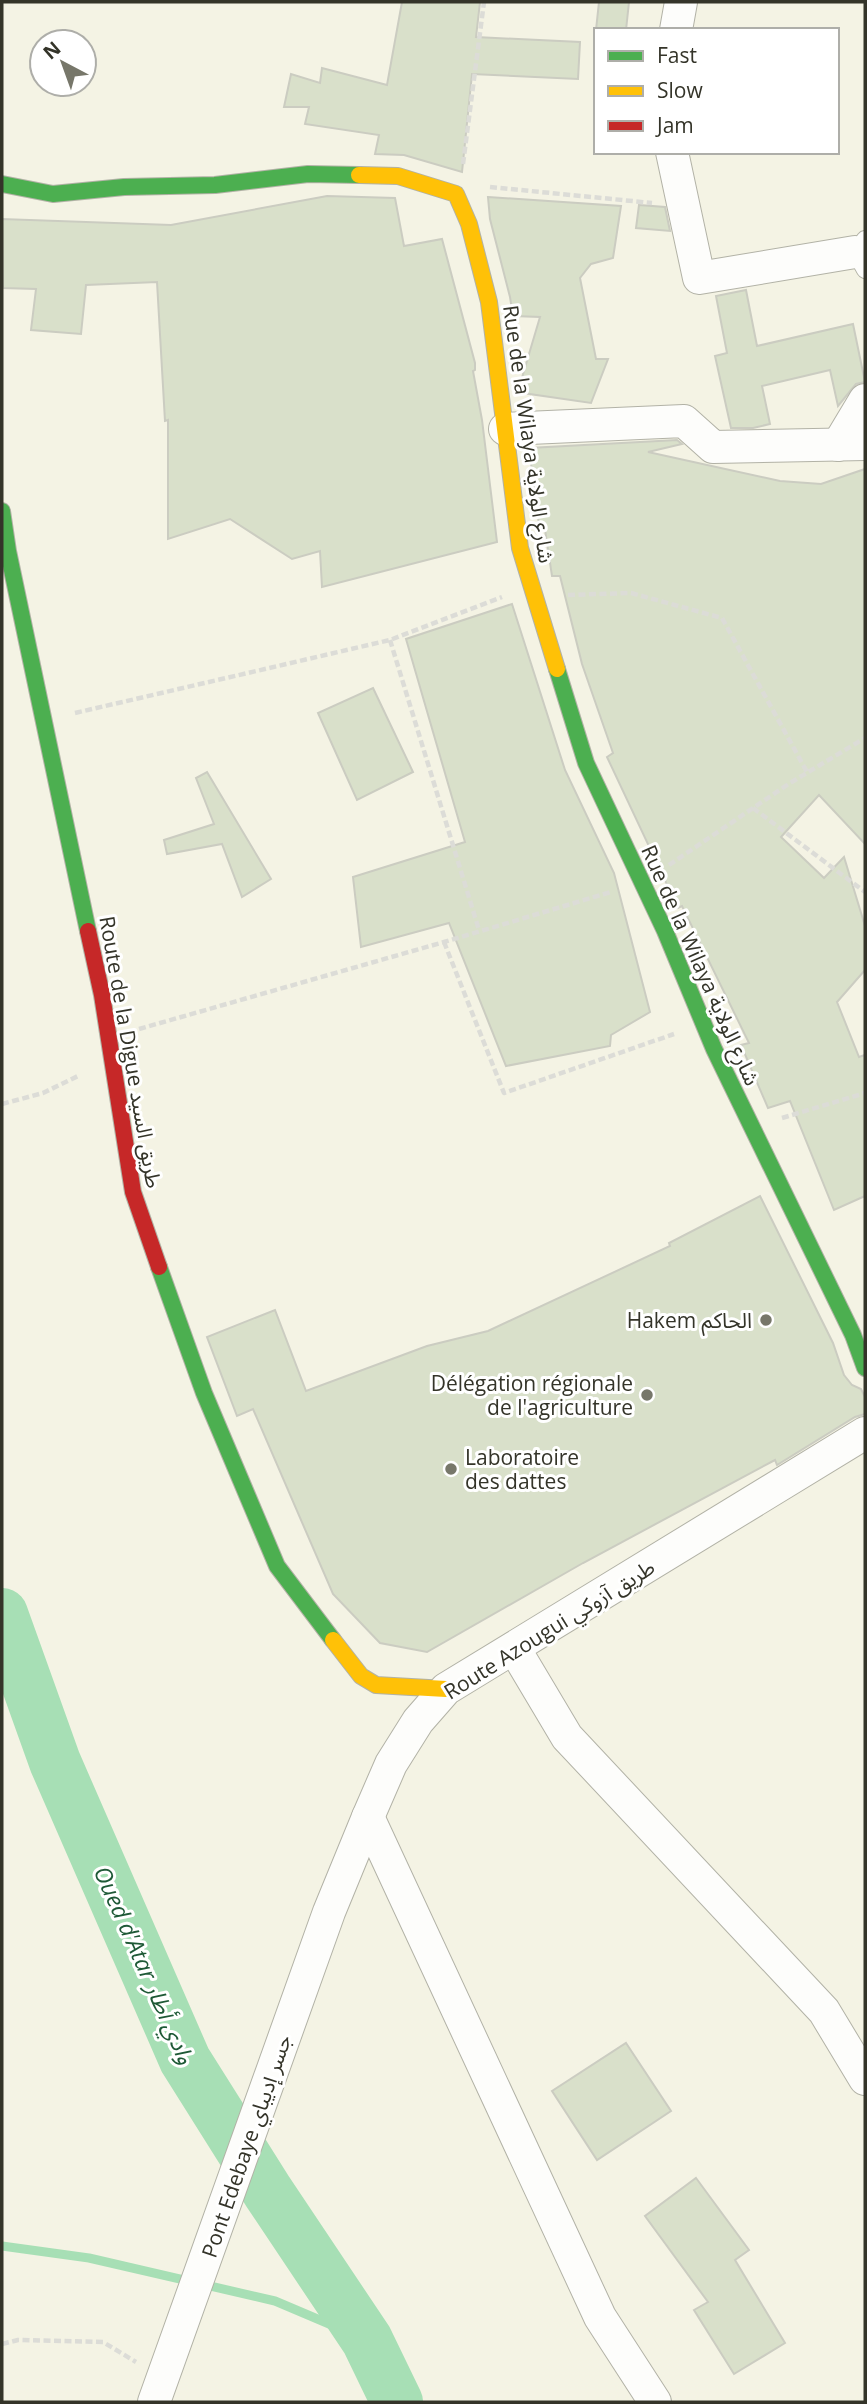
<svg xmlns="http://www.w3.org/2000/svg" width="867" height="2404" font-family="'Open Sans','Noto Sans Arabic',sans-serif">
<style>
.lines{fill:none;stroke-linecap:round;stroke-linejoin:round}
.stream{stroke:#a7dfb5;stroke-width:9}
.river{stroke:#a7dfb5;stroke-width:52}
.building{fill:#d9e0ca;stroke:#cbccc1;stroke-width:2}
.lane-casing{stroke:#b2b2a6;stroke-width:18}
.street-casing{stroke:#b2b2a6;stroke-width:34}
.fast-casing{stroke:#b2b2a6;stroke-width:18}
.slow-casing{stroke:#b2b2a6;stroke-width:18}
.jam-casing{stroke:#b2b2a6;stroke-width:18}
.path{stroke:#dcdcd7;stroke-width:4.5;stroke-dasharray:7 3.5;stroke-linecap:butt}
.lane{stroke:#fdfdfb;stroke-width:16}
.street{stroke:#fdfdfb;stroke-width:32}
.fast{stroke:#4caf50;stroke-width:16}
.slow{stroke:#ffc107;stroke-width:16}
.jam{stroke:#c62828;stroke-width:16}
.poi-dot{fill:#77776a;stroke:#fff;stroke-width:2.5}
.labels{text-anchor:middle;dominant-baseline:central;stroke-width:6;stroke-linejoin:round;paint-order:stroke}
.street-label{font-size:21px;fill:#343429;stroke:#fff}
.poi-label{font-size:21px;fill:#343429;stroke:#fff;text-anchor:end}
.water-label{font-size:23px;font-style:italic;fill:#1e5936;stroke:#fff}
</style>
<rect width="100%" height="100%" fill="#f4f3e4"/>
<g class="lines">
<!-- stream -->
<polyline class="stream" points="2,2246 89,2258 275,2301 367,2340"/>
<!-- river -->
<polyline class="river" points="2,1614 55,1762 185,2060 268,2192 367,2340 397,2402"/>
</g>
<!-- building -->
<g class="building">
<polygon points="402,2 480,2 476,37 580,42 578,79 472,74 462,172 404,155 375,154 379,135 305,124 309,107 284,107 291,74 320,83 322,68 387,85"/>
<polygon points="599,2 629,2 626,30 596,30"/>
<polygon points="327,196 395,198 404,246 442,239 475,363 475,370 473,371 482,420 497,542 322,587 320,551 292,559 230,519 168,539 168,420 165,421 157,282 86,285 81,334 31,330 36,289 3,288 2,219 171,225"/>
<polygon points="488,197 621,206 613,258 591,264 580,278 596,359 608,359 591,403 523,393 521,381 540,317 513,316 510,297 490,219"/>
<polygon points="639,205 665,207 670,231 636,228"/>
<polygon points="746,290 757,346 853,324 865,382 856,384 838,406 830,370 762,386 770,424 753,428 731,428 715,356 727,353 716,296"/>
<polygon points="677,440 682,444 648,452 780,481 821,484 865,469 865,844 819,795 781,837 824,878 844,857 865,926 865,970 837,1002 859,1057 865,1055 865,1196 834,1210 790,1101 768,1108 741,1045 749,1043 682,906 678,908 607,757 613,753 582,664 560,576 552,576 545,530 540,532 529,448"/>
<polygon points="512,604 565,770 614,873 650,1012 611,1035 610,1046 506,1066 449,923 361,947 353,877 465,842 406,639"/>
<polygon points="373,688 413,772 357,800 318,713"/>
<polygon points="207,772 271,879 242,897 222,844 167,854 164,840 214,824 196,778"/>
<polygon points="760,1196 833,1343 844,1375 852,1385 861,1389 865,1397 865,1414 855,1417 777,1465 775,1460 583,1563 427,1652 380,1643 333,1594 253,1409 237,1416 207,1337 275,1310 306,1391 427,1346 488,1331 670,1246 669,1243"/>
<polygon points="626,2043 671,2111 597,2160 552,2091"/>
<polygon points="696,2178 749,2250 735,2260 785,2343 734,2374 694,2310 708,2302 645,2216"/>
</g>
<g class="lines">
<defs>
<polyline id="lane" points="865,239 855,252 865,270"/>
<g id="street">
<polyline points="676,30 681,2"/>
<polyline points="672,152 699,278 855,252"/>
<polyline points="505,429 684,421 713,447 865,444"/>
<polyline points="838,445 865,400"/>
<polyline points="514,1648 567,1737 824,2011 865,2079"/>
<polyline points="368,1817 600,2317 655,2402"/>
<polyline points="154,2402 329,1912 368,1817 391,1764 418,1721 446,1689 865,1433"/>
</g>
<g id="fast">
<polyline points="2,184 53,194 124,187 215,185 308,174 359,175"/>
<polyline points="2,511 8,551 88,931"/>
<polyline points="557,669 586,763 665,931 714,1049 853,1335 865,1368"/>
<polyline points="159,1267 204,1393 277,1566 333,1640"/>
</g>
<g id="slow">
<polyline points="359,175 398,176 456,194 469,224 489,302 520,548 557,669"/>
<polyline points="333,1640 361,1676 376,1685 446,1689"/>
</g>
<polyline id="jam" points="88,931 102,995 133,1192 159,1267"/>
</defs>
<!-- lane casing -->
<use href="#lane" class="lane-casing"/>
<!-- street casing -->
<use href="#street" class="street-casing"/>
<!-- fast casing -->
<use href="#fast" class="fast-casing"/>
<!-- slow casing -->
<use href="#slow" class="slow-casing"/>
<!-- jam casing -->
<use href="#jam" class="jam-casing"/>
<!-- path -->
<g class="path">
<polyline points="463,164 484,2"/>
<polyline points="490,187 652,203"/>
<polyline points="568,595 631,593 722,618 807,772"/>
<polyline points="390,640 479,930"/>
<polyline points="75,713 390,640 502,597"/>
<polyline points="753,808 865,892"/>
<polyline points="669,865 790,783 865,738"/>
<polyline points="444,942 504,1093 674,1034"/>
<polyline points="139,1029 444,942 611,892"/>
<polyline points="2,1104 43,1093 80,1075"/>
<polyline points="782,1118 865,1093"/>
<polyline points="2,2344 18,2340 103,2342 136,2362"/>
</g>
<!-- lane -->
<use href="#lane" class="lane"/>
<!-- street -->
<use href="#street" class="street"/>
<!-- fast -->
<use href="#fast" class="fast"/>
<!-- slow -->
<use href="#slow" class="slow"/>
<!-- jam -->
<use href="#jam" class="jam"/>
</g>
<!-- markers -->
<g class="poi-dot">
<circle cx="766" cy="1320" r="7"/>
<circle cx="647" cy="1395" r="7"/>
<circle cx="451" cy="1469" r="7"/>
</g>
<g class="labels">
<!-- street labels -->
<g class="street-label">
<text transform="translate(529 434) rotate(82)">Rue de la Wilaya شارع الولاية</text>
<text transform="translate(701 965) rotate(66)">Rue de la Wilaya شارع الولاية</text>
<text transform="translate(131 1052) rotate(80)">Route de la Digue طريق السيد</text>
<text transform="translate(549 1629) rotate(-32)">Route Azougui طريق آزوكي</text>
<text transform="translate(246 2146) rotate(-71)">Pont Edebaye جسر إديباي</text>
</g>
<!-- poi labels -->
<g class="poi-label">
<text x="752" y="1320">Hakem الحاكم</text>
<text x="633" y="1383">Délégation régionale<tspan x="633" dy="24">de l'agriculture</tspan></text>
<text x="465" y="1457" text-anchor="start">Laboratoire<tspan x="465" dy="24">des dattes</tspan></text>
</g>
<!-- water labels -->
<g class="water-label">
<text transform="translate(145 1965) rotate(66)">Oued d'Atar وادي أطار</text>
</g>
</g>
<!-- border -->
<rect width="867" height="2404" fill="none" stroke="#343429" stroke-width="7"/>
<!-- legend -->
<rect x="594" y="28" width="245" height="126" fill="#ffffff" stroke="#aeaea9" stroke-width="2"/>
<rect x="608" y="51" width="35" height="10" fill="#4caf50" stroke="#aeaea9" stroke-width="2"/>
<text x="657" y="63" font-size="21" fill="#343429">Fast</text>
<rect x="608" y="86" width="35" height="10" fill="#ffc107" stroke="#aeaea9" stroke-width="2"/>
<text x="657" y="98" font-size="21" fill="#343429">Slow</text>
<rect x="608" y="121" width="35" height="10" fill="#c62828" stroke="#aeaea9" stroke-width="2"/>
<text x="657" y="133" font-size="21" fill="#343429">Jam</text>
<!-- north arrow -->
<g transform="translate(63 63) rotate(319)"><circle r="33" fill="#ffffff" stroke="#aeaea9" stroke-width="2"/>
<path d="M0-5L12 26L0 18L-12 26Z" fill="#77776a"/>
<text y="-10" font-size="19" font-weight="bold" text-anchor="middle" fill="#343429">N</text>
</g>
</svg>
